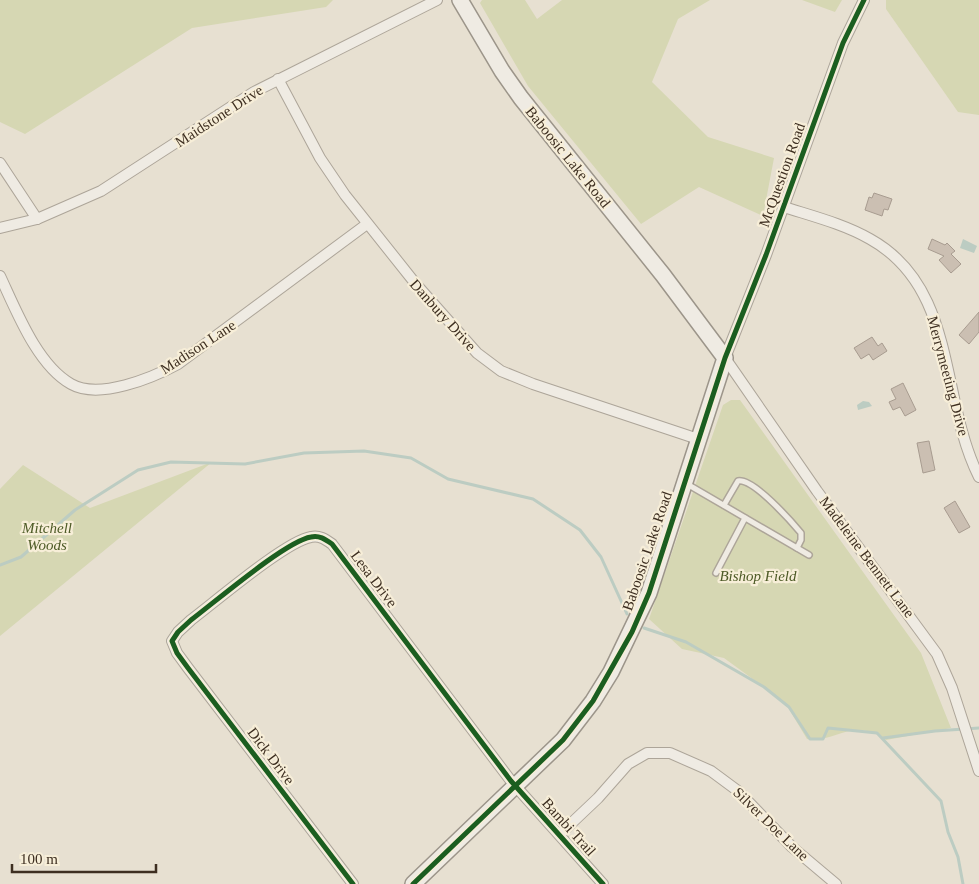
<svg xmlns="http://www.w3.org/2000/svg" width="979" height="884" font-family="Georgia,serif">
<style>
.green{fill:#d6d7b3}
.water{fill:#bcccc2}
.lines{fill:none;stroke-linecap:round;stroke-linejoin:round}
.stream{stroke:#bcccc2;stroke-width:3}
.building{fill:#cbbfb2;stroke:#a89c90}
.lane-casing{stroke:#ada599;stroke-width:8}
.street-casing{stroke:#ada599;stroke-width:12}
.secondary-casing{stroke:#9c958a;stroke-width:18}
.lane{stroke:#efebe3;stroke-width:5}
.street{stroke:#efebe3;stroke-width:10}
.secondary{stroke:#efebe3;stroke-width:15}
.cycleway-casing{stroke:#f7eed8;stroke-width:8}
.cycleway{stroke:#1b5e20;stroke-width:5}
.labels{text-anchor:middle;dominant-baseline:central;stroke-width:4.5;stroke-linejoin:round;paint-order:stroke}
.street-label{font-size:15px;fill:#3d2e20;stroke:#f7eed8}
.park-label{font-size:15px;font-style:italic;fill:#4d5a26;stroke:#f7eed8}
</style>
<rect width="100%" height="100%" fill="#e7e0d1"/>
<!-- green -->
<g class="green">
<polygon points="0,0 333,0 326,7 192,28 25,134 0,122"/>
<polygon points="482,0 525,0 537,19 562,0 710,0 678,19 652,82 708,137 774,158 763,216 699,187 641,224 528,86 480,3"/>
<polygon points="802,0 842,0 835,12"/>
<polygon points="886,0 979,0 979,115 958,112 886,9"/>
<path d="M731 400H740L921 653 951 728 886 740C852 716 837 743 807 739L786 704 765 688 724 658 682 649 649 619 723 405Z"/>
<polygon points="212,462 0,636 0,489 23,465 90,508"/>
</g>
<!-- water -->
<g class="water">
<polygon points="963,239 977,246 974,253 960,248"/>
<polygon points="863,401 869,402 872,406 858,410 857,405"/>
</g>
<g class="lines">
<!-- stream -->
<g class="stream">
<polyline points="0,565 21,557 75,510 138,470 171,462 245,464 304,453 364,451 411,458 448,479 533,499 580,530 601,557 627,614"/>
<polyline points="644,628 686,642 764,687 789,707 810,739 823,739 828,728 877,733 941,801 948,832 958,857 963,884"/>
<polyline points="883,738 935,731 979,728"/>
</g>
</g>
<!-- building -->
<g class="building">
<polygon points="874,193 892,199 888,210 884,209 882,216 865,210 869,197 872,198"/>
<polygon points="932,239 945,245 947,243 955,251 951,254 961,264 951,273 939,260 944,256 928,249"/>
<polygon points="979,312 979,332 969,344 959,335"/>
<polygon points="872,337 878,346 882,343 887,351 873,360 869,354 861,359 854,348"/>
<polygon points="903,383 916,410 905,416 900,407 893,410 889,402 896,399 891,389"/>
<polygon points="929,441 935,470 923,473 917,443"/>
<polygon points="955,501 970,527 959,533 944,508"/>
</g>
<g class="lines">
<defs>
<g id="lane">
<polyline points="687,484 809,555"/>
<path d="M724 505 738 481C753 478 791 521 801 533V540L797 548"/>
<polyline points="716,573 745,518"/>
</g>
<g id="street">
<polyline points="864,0 843,43 766,255 725,358 817,491 937,654 952,688 979,771"/>
<polyline points="278,79 320,158 345,195 415,283 477,353 501,371 533,384 698,439"/>
<polyline points="0,163 37,219"/>
<path d="M784 207C812 216 844 224 870 239 958 288 939 398 979 477"/>
<polyline points="0,228 37,219 101,191 254,92 437,0"/>
<path d="M0 276C16 310 37 365 71 384 99 400 152 378 178 364L367 224"/>
<polyline points="560,834 598,798 628,764 647,753 670,753 711,771 738,791 792,847 836,884"/>
<path d="M353 884 188 668 177 653 172 641 178 632 191 620C215 602 286 541 311 537 319 535 325 539 332 544L511 781 603 884"/>
</g>
<polyline id="secondary" points="413,884 563,740 593,701 611,672 649,593 725,358 663,275 521,98 502,71 460,0"/>
</defs>
<!-- lane casing -->
<use href="#lane" class="lane-casing"/>
<!-- street casing -->
<use href="#street" class="street-casing"/>
<!-- secondary casing -->
<use href="#secondary" class="secondary-casing"/>
<!-- lane -->
<use href="#lane" class="lane"/>
<!-- street -->
<use href="#street" class="street"/>
<!-- secondary -->
<use href="#secondary" class="secondary"/>
<defs>
<g id="cycleway">
<path d="M353 884 188 668 177 653 172 641 178 632 191 620C215 602 286 541 311 537 319 535 325 539 332 544L511 781 603 884"/>
<polyline points="413,884 563,740 593,701 632,632 649,593 725,358 766,255 843,43 864,0"/>
</g>
</defs>
<!-- cycleway casing -->
<use href="#cycleway" class="cycleway-casing"/>
<!-- cycleway -->
<use href="#cycleway" class="cycleway"/>
</g>
<g class="labels">
<!-- street labels -->
<g class="street-label">
<text transform="translate(219 116) rotate(-33)">Maidstone Drive</text>
<text transform="translate(568 157) rotate(51)">Baboosic Lake Road</text>
<text transform="translate(782 175) rotate(-70)">McQuestion Road</text>
<text transform="translate(443 315) rotate(48)">Danbury Drive</text>
<text transform="translate(198 347) rotate(-33)">Madison Lane</text>
<text transform="translate(948 376) rotate(75)">Merrymeeting Drive</text>
<text transform="translate(647 551) rotate(-71)">Baboosic Lake Road</text>
<text transform="translate(867 557) rotate(53)">Madeleine Bennett Lane</text>
<text transform="translate(374 579) rotate(53)">Lesa Drive</text>
<text transform="translate(271 756) rotate(53)">Dick Drive</text>
<text transform="translate(771 824) rotate(44)">Silver Doe Lane</text>
<text transform="translate(569 827) rotate(48)">Bambi Trail</text>
</g>
<!-- park labels -->
<g class="park-label">
<text x="47" y="528">Mitchell<tspan x="47" dy="17">Woods</tspan></text>
<text x="758" y="576">Bishop Field</text>
</g>
</g>
<!-- scale -->
<path d="M12 864v8h144v-8" fill="none" stroke="#3d2e20" stroke-width="2.5"/>
<text x="20" y="864" font-size="15" fill="#3d2e20" stroke="#f7eed8" stroke-width="4" paint-order="stroke">100 m</text>
</svg>
